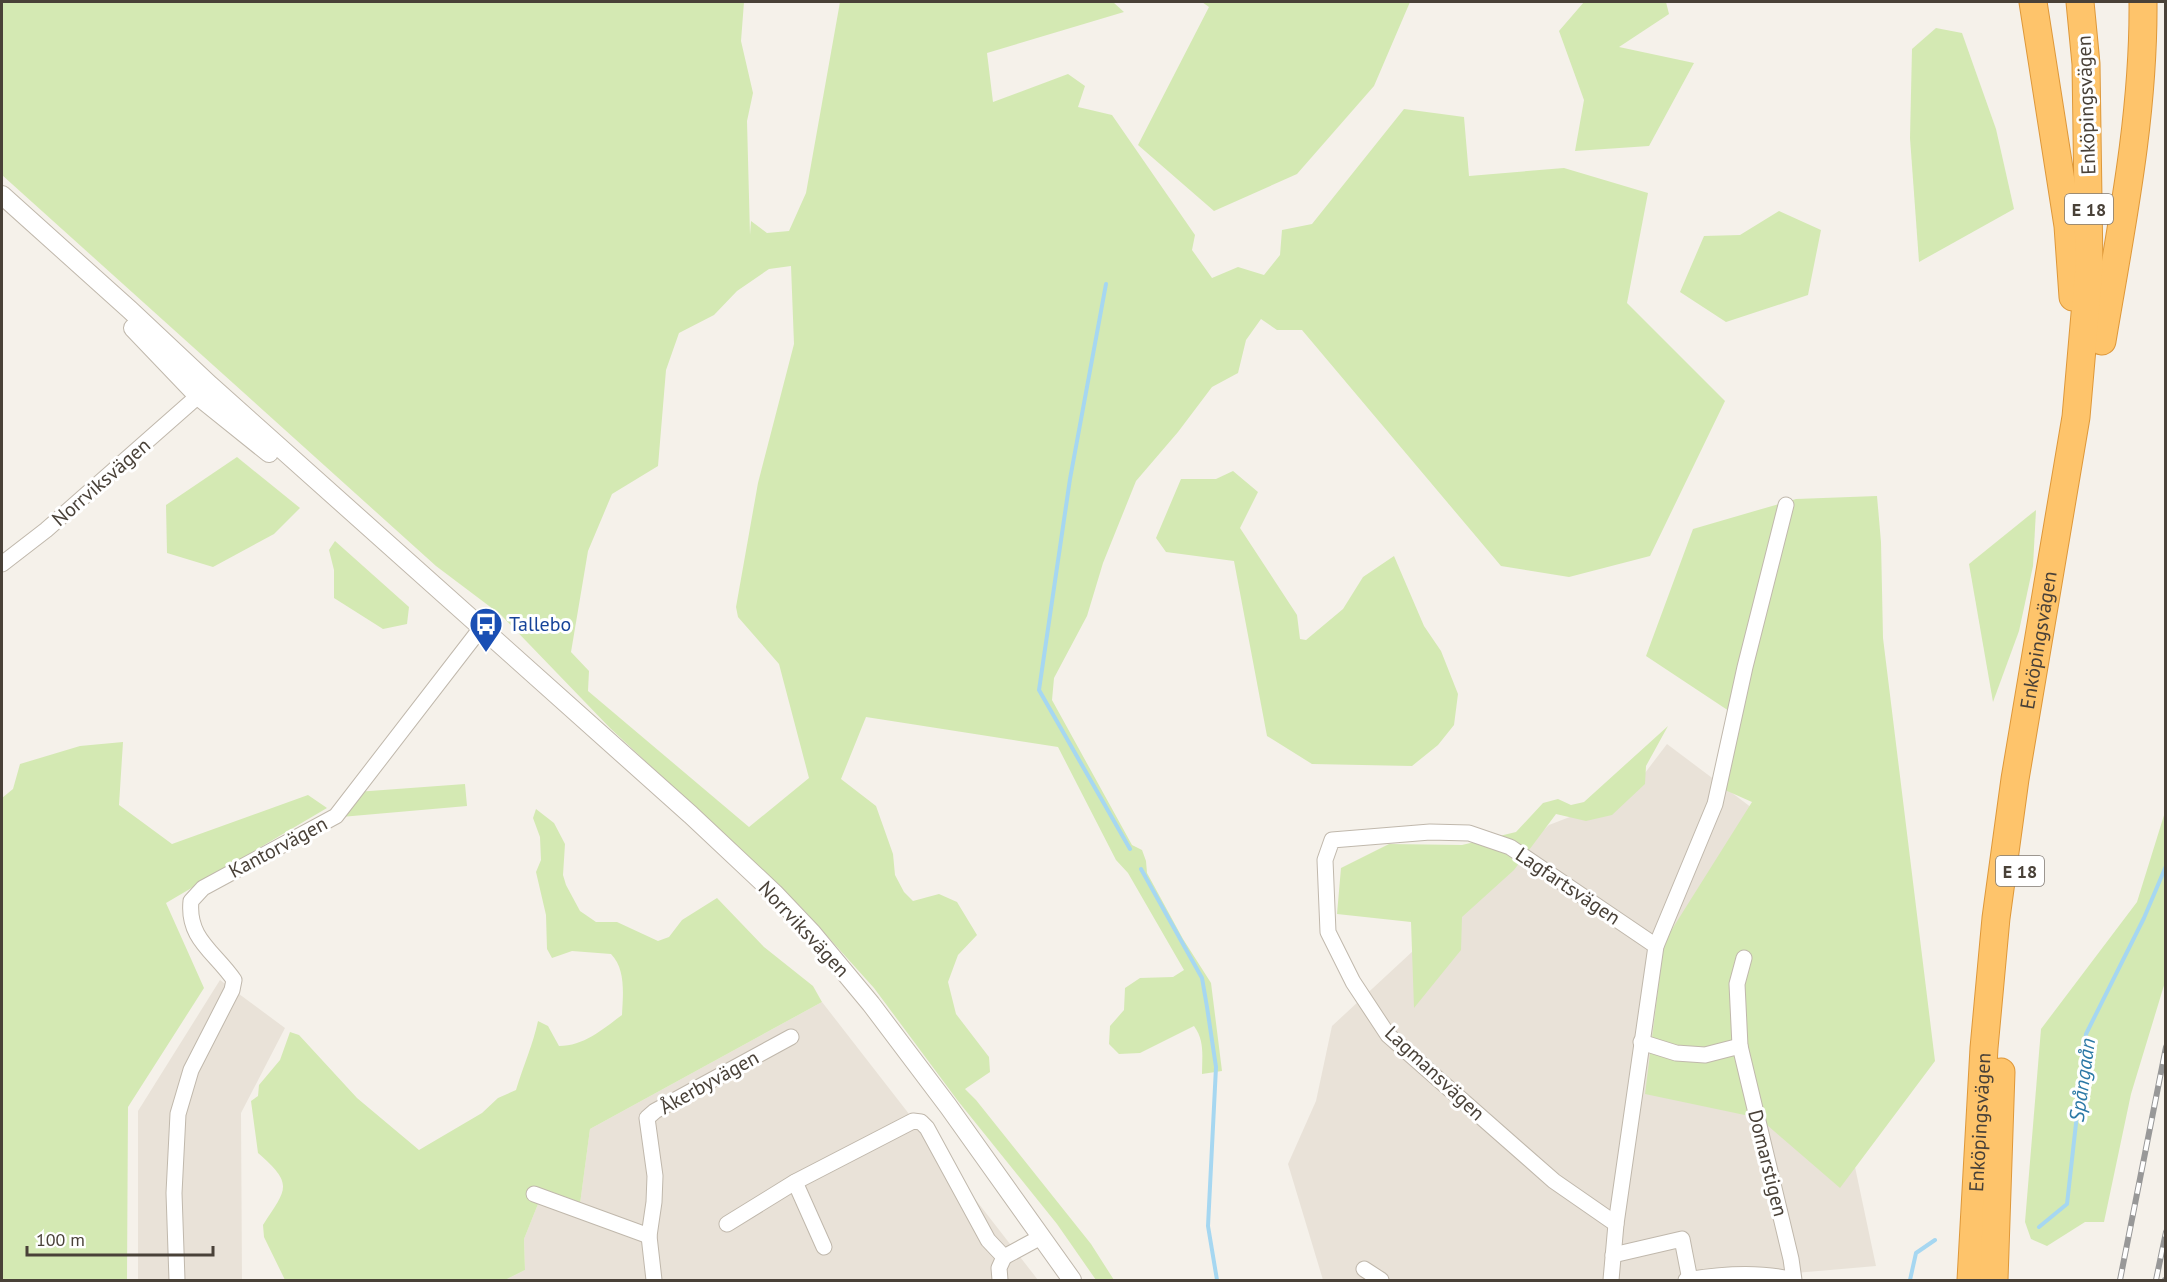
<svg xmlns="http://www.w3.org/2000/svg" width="2167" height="1282" font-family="'PT Sans',sans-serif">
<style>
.residential{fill:#e9e2d8}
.green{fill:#d4e9b3;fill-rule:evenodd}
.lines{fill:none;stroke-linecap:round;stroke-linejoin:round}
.stream{stroke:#a6d7f1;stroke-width:4}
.minor-casing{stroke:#c0b8ac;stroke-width:17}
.tertiary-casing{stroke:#c0b8ac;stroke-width:20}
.motorway-casing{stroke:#de983a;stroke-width:29}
.minor{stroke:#fff;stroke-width:15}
.tertiary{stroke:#fff;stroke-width:18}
.motorway{stroke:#fec46b;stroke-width:27}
.rail-casing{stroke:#989898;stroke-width:6}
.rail{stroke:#fff;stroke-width:4;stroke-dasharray:11;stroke-linecap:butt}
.labels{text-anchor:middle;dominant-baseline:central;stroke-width:6;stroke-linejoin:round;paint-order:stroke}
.shield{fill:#fff;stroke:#807a74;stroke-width:1.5}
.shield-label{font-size:18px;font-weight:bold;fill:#494138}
.street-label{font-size:20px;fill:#494138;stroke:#fff}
.transit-label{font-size:20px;fill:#164399;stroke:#fff;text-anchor:start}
.water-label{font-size:21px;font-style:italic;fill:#2c79a6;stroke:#fff}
</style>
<rect width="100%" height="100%" fill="#f5f1ea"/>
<!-- residential -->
<g class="residential">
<polygon points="1667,744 1784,832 1876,1266 1715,1280 1323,1280 1288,1164 1316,1101 1332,1026 1549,825 1629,794"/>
<polygon points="220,980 285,1028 241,1113 242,1280 138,1280 138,1111"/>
<polygon points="822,1002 1038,1280 505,1280 525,1270 524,1239 542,1194 580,1204 590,1129"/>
</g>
<!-- green -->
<g class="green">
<path d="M2 2H744L741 41 753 93 747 121 750 235 751 221 767 233 789 231 806 193 840 2H1113L1124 12 987 53 993 102 1068 74 1085 86 1078 107 1112 115 1195 235 1192 250 1212 278 1238 267 1264 275 1280 255 1282 230 1312 224 1404 109 1464 117 1469 176 1564 168 1648 193 1627 303 1725 401 1650 556 1569 577 1501 566 1302 330H1277L1261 319 1246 340 1238 373 1212 387 1178 432 1136 481 1103 563 1087 616 1054 678 1052 700 1132 845 1142 850 1146 861 1147 873 1183 939 1211 983 1222 1071 1202 1074C1202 1056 1205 1041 1194 1026L1140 1053 1119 1054 1109 1044 1110 1026 1124 1010 1125 988 1140 978 1173 977 1184 970 1128 873 1116 860 1058 747 866 717 841 779 876 806 893 854 895 875 904 892 913 901 939 894 957 902 977 935 958 955 948 982 956 1014 989 1057 990 1072 965 1089 976 1100 1091 1244 1114 1280H1096L1057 1224 958 1101 874 988 801 907 610 728 501 615 436 566 2 175ZM791 266 794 344 758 483 736 607 738 617 779 664 809 778 749 827 588 691 589 671 571 652 588 551 612 494 658 466 666 370 679 333 714 315 737 291 769 269Z"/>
<polygon points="1202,2 1410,2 1374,86 1297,174 1214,211 1138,145 1209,7"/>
<polygon points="1584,2 1666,2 1669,14 1619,47 1694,63 1649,146 1575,151 1584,100 1559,31"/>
<polygon points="1936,28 1962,33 1996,129 2014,209 1919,262 1910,138 1912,49"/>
<polygon points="1779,211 1821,230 1808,295 1726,322 1680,292 1704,236 1740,235"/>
<polygon points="237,457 300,508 274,534 213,567 167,553 166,505"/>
<polygon points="1233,471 1258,492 1240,528 1297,615 1300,639 1306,640 1343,609 1363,577 1394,556 1424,626 1441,651 1458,694 1454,725 1438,745 1412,766 1312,764 1267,736 1234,561 1166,552 1156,538 1181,479 1216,479"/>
<polygon points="1877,496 1881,542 1883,638 1935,1061 1840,1188 1759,1118 1645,1094 1664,942 1752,802 1725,790 1729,711 1646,656 1693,529 1796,499"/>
<polygon points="2036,510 2033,566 2019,631 1993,702 1969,564"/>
<polygon points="335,541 409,607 407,624 383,629 334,598 334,570 329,550"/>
<polygon points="1668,726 1646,766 1645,784 1612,815 1586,821 1556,814 1514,870 1462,917 1461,950 1414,1008 1411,922 1337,914 1341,868 1389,844 1462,845 1516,832 1543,803 1558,799 1571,805 1584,802"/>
<polygon points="123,742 119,805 172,844 308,795 327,808 166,903 204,988 128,1107 127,1280 2,1280 2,798 13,789 20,764 80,746"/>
<polygon points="465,784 467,806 341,817 356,792"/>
<path d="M536 809 554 823 565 844 563 875 566 885 580 911 596 922H617L658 941 669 937 682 920 717 898 764 947 813 986 822 1002 590 1129 580 1204 542 1194 524 1239 525 1270 505 1280H285L264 1237 263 1225C286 1189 295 1185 258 1153L251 1101 258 1096 259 1085 280 1060 290 1032 299 1035 357 1098 419 1150 482 1113 498 1098 516 1090C523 1066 533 1045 538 1021L548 1026 559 1046C584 1046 603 1029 622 1015 623 995 626 969 611 954L572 951 552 958 547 949 546 915 536 872 541 860 540 837 533 818Z"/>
<polygon points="2165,812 2165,982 2131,1094 2104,1222 2085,1222 2047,1246 2031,1239 2025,1222 2041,1029 2137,902"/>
</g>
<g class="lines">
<!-- stream -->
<g class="stream">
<polyline points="1106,284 1070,479 1039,690 1130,849"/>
<polyline points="1141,869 1202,978 1207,1007 1216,1067 1208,1226 1217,1280"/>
<polyline points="2039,1227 2067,1204 2086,1034 2144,918 2166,866"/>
<polyline points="1910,1280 1916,1253 1935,1240"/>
</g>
<defs>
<g id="minor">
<polyline points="2,564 46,530 206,389"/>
<polyline points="1641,1042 1676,1053 1705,1055 1740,1046 1791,1259 1794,1280"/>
<polyline points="1740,1046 1737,984 1744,958"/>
<polyline points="795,1182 824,1247"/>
<polyline points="534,1194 649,1236"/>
<polyline points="727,1224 795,1182 913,1121 921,1122 927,1128 988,1240 1004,1257 1041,1237"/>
<polyline points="1616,1224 1554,1181 1388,1035 1353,982 1328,932 1325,860 1332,840 1430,832 1469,833 1510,847 1656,946"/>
<polyline points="1613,1255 1682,1239 1690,1280"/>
<polyline points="1364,1269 1381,1280"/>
<path d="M177 1280 174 1193 178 1114 191 1070 232 990 234 980C215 952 187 939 191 901L203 888 336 816 481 628"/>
<polyline points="654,1280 649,1236 654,1202 655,1176 647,1118 655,1111 791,1037"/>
<polyline points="1000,1280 999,1268 1004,1257"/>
<polyline points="1611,1280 1616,1224 1656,946 1715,804 1745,667 1786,505"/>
<path d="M1686 1280C1722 1274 1759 1271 1793 1280"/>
</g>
<g id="tertiary">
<polyline points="2,195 130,310 210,385 691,815 774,893 812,933 871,1004 948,1106 1072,1280"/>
<polyline points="133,328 198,396 269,453"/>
</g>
<g id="motorway">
<polyline points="2033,2 2068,226 2073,297"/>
<path d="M2102 341C2121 228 2144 116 2143 2"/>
<path id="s1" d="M1971 1280 1984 1048 1996 918 2015 779 2076 417 2089 268 2086 64 2080 2"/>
<polyline points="1994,1280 2001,1072"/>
</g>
</defs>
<!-- minor casing -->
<use href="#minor" class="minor-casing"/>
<!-- tertiary casing -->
<use href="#tertiary" class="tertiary-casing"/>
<!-- motorway casing -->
<use href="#motorway" class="motorway-casing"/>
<!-- minor -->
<use href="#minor" class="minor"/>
<!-- tertiary -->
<use href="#tertiary" class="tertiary"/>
<!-- motorway -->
<use href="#motorway" class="motorway"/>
<defs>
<g id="rail">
<polyline points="2120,1280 2166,1047"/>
<polyline points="2156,1280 2166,1232"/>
<polyline points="2165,1280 2166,1280"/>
</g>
</defs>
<!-- rail casing -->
<use href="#rail" class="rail-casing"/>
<!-- rail -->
<use href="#rail" class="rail"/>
</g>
<!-- icons -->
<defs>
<symbol id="bus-pin" viewBox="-11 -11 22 30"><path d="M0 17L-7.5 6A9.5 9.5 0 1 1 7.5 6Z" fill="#1a4fb4" stroke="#fff"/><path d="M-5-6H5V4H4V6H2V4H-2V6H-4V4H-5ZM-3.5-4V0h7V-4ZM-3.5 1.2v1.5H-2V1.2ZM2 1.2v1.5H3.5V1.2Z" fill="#fff"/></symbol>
</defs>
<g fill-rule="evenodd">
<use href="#bus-pin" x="467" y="605" width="38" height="52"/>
</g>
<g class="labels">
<!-- shield labels -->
<g class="shield">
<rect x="2065" y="194" width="48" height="30" rx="4.5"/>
<rect x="1996" y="856" width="48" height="30" rx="4.5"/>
</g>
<g class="shield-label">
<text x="2089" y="209">E 18</text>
<text x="2020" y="871">E 18</text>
</g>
<!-- street labels -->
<g class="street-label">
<text transform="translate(2086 105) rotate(-92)">Enköpingsvägen</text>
<text transform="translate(101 482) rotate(-41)">Norrviksvägen</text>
<text stroke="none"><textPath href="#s1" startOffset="644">Enköpingsvägen</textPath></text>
<text transform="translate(278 847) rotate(-28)">Kantorvägen</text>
<text transform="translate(1568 886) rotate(34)">Lagfartsvägen</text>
<text transform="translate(804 929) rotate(47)">Norrviksvägen</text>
<text transform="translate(1435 1073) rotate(43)">Lagmansvägen</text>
<text transform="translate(709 1082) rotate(-29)">Åkerbyvägen</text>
<text stroke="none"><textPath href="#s1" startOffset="158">Enköpingsvägen</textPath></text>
<text transform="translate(1768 1163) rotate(76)">Domarstigen</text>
</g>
<!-- transit labels -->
<g class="transit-label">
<text x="509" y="624">Tallebo</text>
</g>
<!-- water labels -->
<g class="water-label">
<text transform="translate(2082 1080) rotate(-82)">Spångaån</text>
</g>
</g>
<!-- border -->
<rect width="2167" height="1282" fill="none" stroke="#494138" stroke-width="6"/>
<!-- scale -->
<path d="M27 1246v9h186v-9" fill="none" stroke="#494138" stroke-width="3"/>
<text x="36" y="1246" font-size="18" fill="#494138" stroke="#ffffff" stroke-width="4.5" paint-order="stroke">100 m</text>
</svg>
